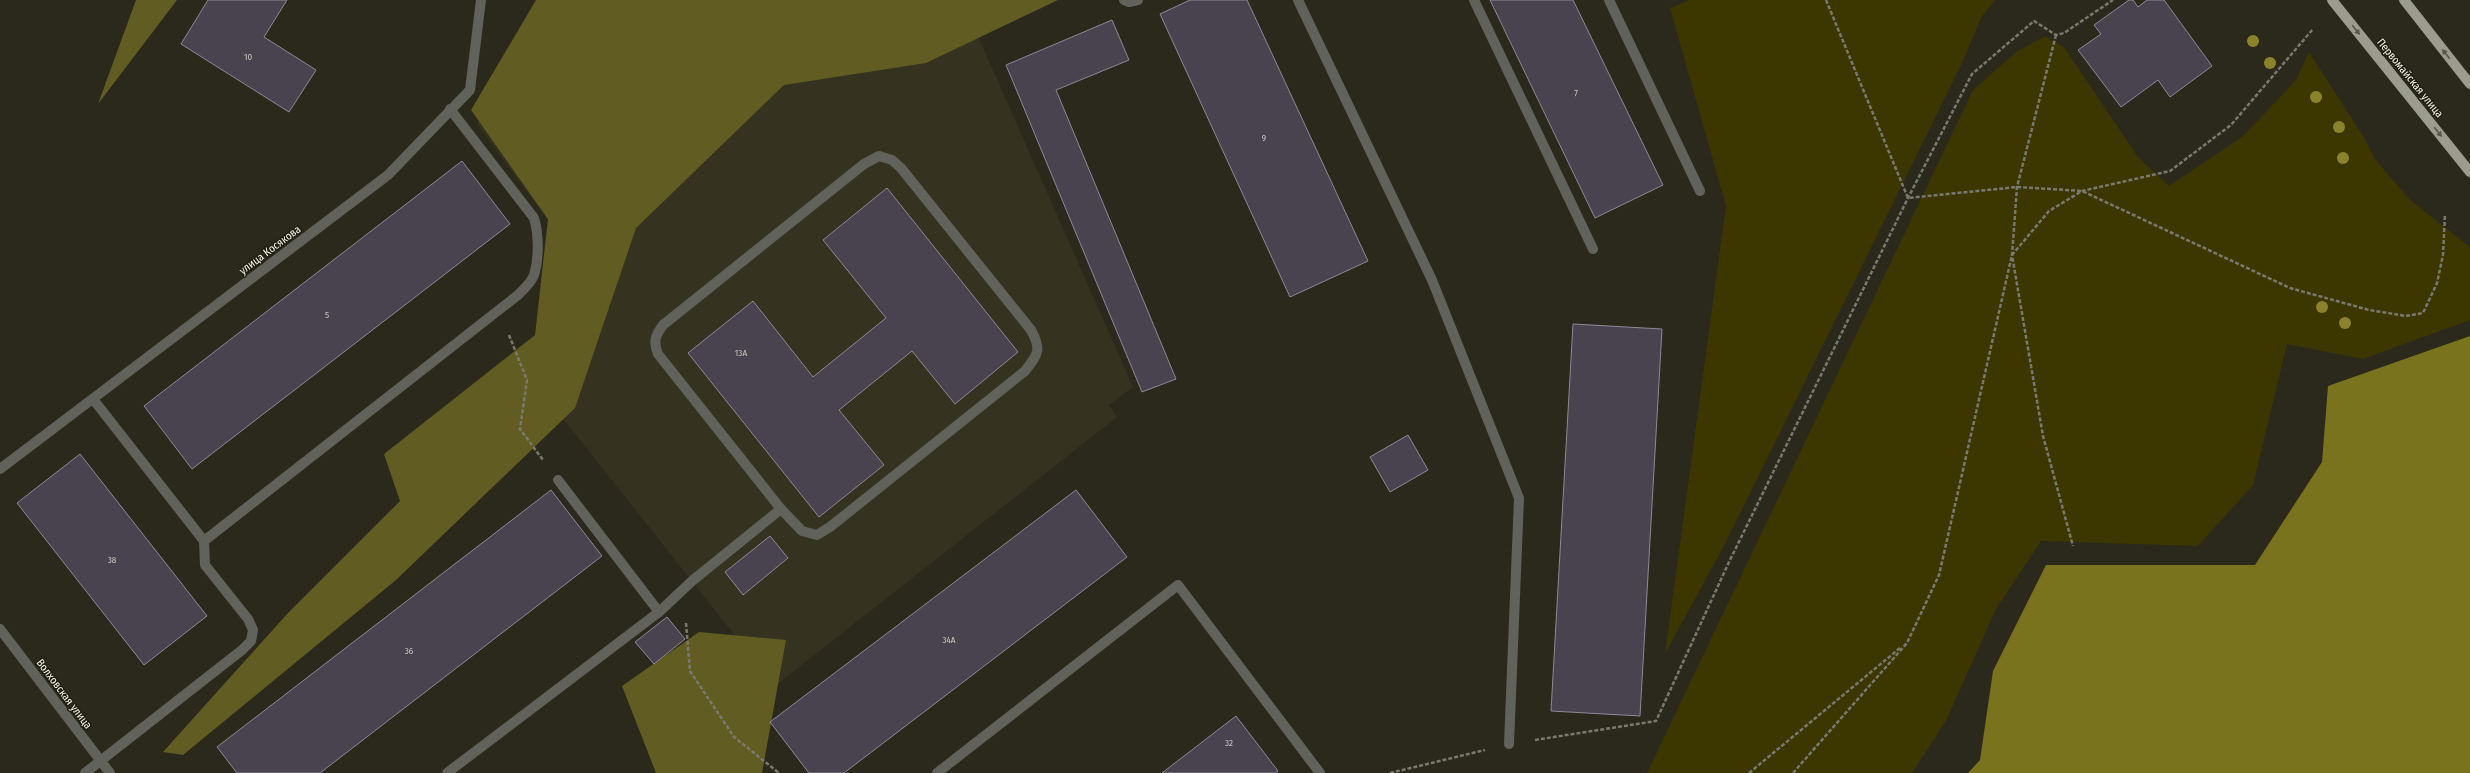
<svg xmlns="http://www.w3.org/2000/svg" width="2470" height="773" font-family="'Fira Sans Condensed',sans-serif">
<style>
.built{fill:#353320}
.green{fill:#3c3701}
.forest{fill:#615c22}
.water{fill:#7a731d}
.building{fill:#494350;stroke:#908897}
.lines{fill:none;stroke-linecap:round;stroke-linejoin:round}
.path{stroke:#7a796e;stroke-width:2.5;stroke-dasharray:4 2;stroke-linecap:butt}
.service{stroke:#62625c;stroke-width:10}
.minor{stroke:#62625c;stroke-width:10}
.primary{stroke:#9c9c8e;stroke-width:10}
.tree{fill:#8b832b}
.oneway{fill:#58574a}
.labels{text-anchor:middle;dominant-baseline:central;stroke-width:3;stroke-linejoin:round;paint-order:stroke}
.number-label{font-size:9px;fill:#c7c6c2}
.street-label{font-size:11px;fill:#f1f1e8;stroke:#201f12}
</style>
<rect width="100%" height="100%" fill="#2a291c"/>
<!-- built -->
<polygon class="built" points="962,0 1133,387 1109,405 1117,417 775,686 527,373 611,306 477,124 543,25"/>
<!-- green -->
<g class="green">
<polygon points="1690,0 1995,0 1981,18 1963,61 1725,544 1665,654 1726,206 1670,8"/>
<polygon points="2045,36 2064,47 2138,157 2169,186 2243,136 2296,80 2309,52 2365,139 2374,158 2410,200 2470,247 2470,320 2363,359 2287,344 2253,485 2198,546 2041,541 1996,609 1946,721 1912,773 1647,773 1973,90 2016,52"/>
</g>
<!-- forest -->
<g class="forest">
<polygon points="136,0 177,0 98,104"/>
<polygon points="536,0 1058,0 926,63 784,85 636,228 575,408 396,580 183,755 163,752 288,613 400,501 384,454 535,335 548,219 471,110"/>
<polygon points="699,632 786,640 762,773 656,773 622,686"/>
</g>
<!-- water -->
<polygon class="water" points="2470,336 2470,773 1968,773 1980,760 1993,671 2046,565 2255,565 2322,462 2328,386"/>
<!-- building -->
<g class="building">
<polygon points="208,0 287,0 264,37 316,70 289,112 181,44"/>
<polygon points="1190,0 1247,0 1368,261 1290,297 1160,14"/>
<polygon points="1490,0 1573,0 1663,185 1595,218"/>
<polygon points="2129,0 2133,0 2138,7 2147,0 2164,0 2212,66 2170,97 2158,80 2121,107 2078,50 2101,34 2094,25"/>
<polygon points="1112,20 1129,60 1056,90 1176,379 1142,392 1006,65"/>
<polygon points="462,161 510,224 192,469 144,406"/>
<polygon points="887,188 1018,352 955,404 912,351 839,410 884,465 819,517 688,353 753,301 813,377 886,318 823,240"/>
<polygon points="1573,324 1662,329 1640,716 1551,711"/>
<polygon points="1408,435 1428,470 1390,492 1370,457"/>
<polygon points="80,454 207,616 144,665 17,503"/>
<polygon points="551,490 602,556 320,773 237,773 217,747"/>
<polygon points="1076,490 1127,557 844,773 809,773 770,722"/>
<polygon points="770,536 788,558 743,595 725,572"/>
<polygon points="667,617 685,639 654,664 635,642"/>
<polygon points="1236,716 1278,771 1275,773 1162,773"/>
</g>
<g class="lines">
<!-- path -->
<g class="path">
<polyline points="1826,0 1908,198 2017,187 2082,191 2290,288 2369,310 2406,316 2423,313 2437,283 2443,255 2445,214"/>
<polyline points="2056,35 2017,187 2012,255 2043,436 2073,546"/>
<polyline points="509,335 527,380 520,429 543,460"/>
<polyline points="686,623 690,671 734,737 779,773"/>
<polyline points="1535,740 1656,721 1729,562 1908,198 1972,74 2034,21 2056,35 2064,33 2113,0"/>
<polyline points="1390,773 1485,750"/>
<polyline points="1749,773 1900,648"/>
<polyline points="1793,773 1907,643 1939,575 2012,255 2049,211 2082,191 2170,171 2231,125 2313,29"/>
</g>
<!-- service -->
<g class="service">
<polyline points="1124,0 1129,2 1138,0"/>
<polyline points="1298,0 1432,280 1519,498 1509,744"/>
<polyline points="1474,0 1593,249"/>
<polyline points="1609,0 1700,191"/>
<polyline points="93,399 204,541"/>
<path d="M659 612 692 581 781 509 802 531 817 535 830 527 1025 371C1038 354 1042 350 1031 330L901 168 892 160 879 156 864 164 663 325C655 336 653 342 658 354L781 509"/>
<path d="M85 773 242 650 251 641 253 630 248 619 205 565 204 541 518 295C524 289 531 283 534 275 539 259 539 234 534 218L450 109"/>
<polyline points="447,773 659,612 558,480"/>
</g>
<!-- minor -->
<g class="minor">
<polyline points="0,469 388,175 470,90 481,0"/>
<polyline points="0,629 110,773"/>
<polyline points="937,773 1178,585 1320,773"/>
</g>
<!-- primary -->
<g class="primary">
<polyline points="2332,0 2470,172"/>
<polyline points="2404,0 2470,84"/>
</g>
</g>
<!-- trees -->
<g class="tree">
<circle cx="2253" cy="41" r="6"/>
<circle cx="2270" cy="63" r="6"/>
<circle cx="2316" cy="97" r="6"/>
<circle cx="2339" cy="127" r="6"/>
<circle cx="2343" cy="158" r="6"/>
<circle cx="2322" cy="307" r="6"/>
<circle cx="2345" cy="323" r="6"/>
</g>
<!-- one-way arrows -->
<defs><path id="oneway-solid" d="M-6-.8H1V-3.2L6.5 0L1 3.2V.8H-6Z"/></defs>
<g class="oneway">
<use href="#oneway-solid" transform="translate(2356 30) rotate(51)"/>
<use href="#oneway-solid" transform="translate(2446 54) rotate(-128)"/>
<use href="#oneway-solid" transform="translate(2438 132) rotate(51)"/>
</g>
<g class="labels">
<!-- number labels -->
<g class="number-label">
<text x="248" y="57">10</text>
<text x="1576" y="93">7</text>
<text x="1264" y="138">9</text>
<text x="327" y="315">5</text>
<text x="741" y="353">13А</text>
<text x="112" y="560">38</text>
<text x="949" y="640">34А</text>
<text x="409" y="651">36</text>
<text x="1229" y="743">32</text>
</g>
<!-- street labels -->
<g class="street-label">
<text transform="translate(2410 78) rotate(51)">Первомайская улица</text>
<text transform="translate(270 250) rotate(-37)">улица Косякова</text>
<text transform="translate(64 694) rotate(53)">Волховская улица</text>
</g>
</g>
</svg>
